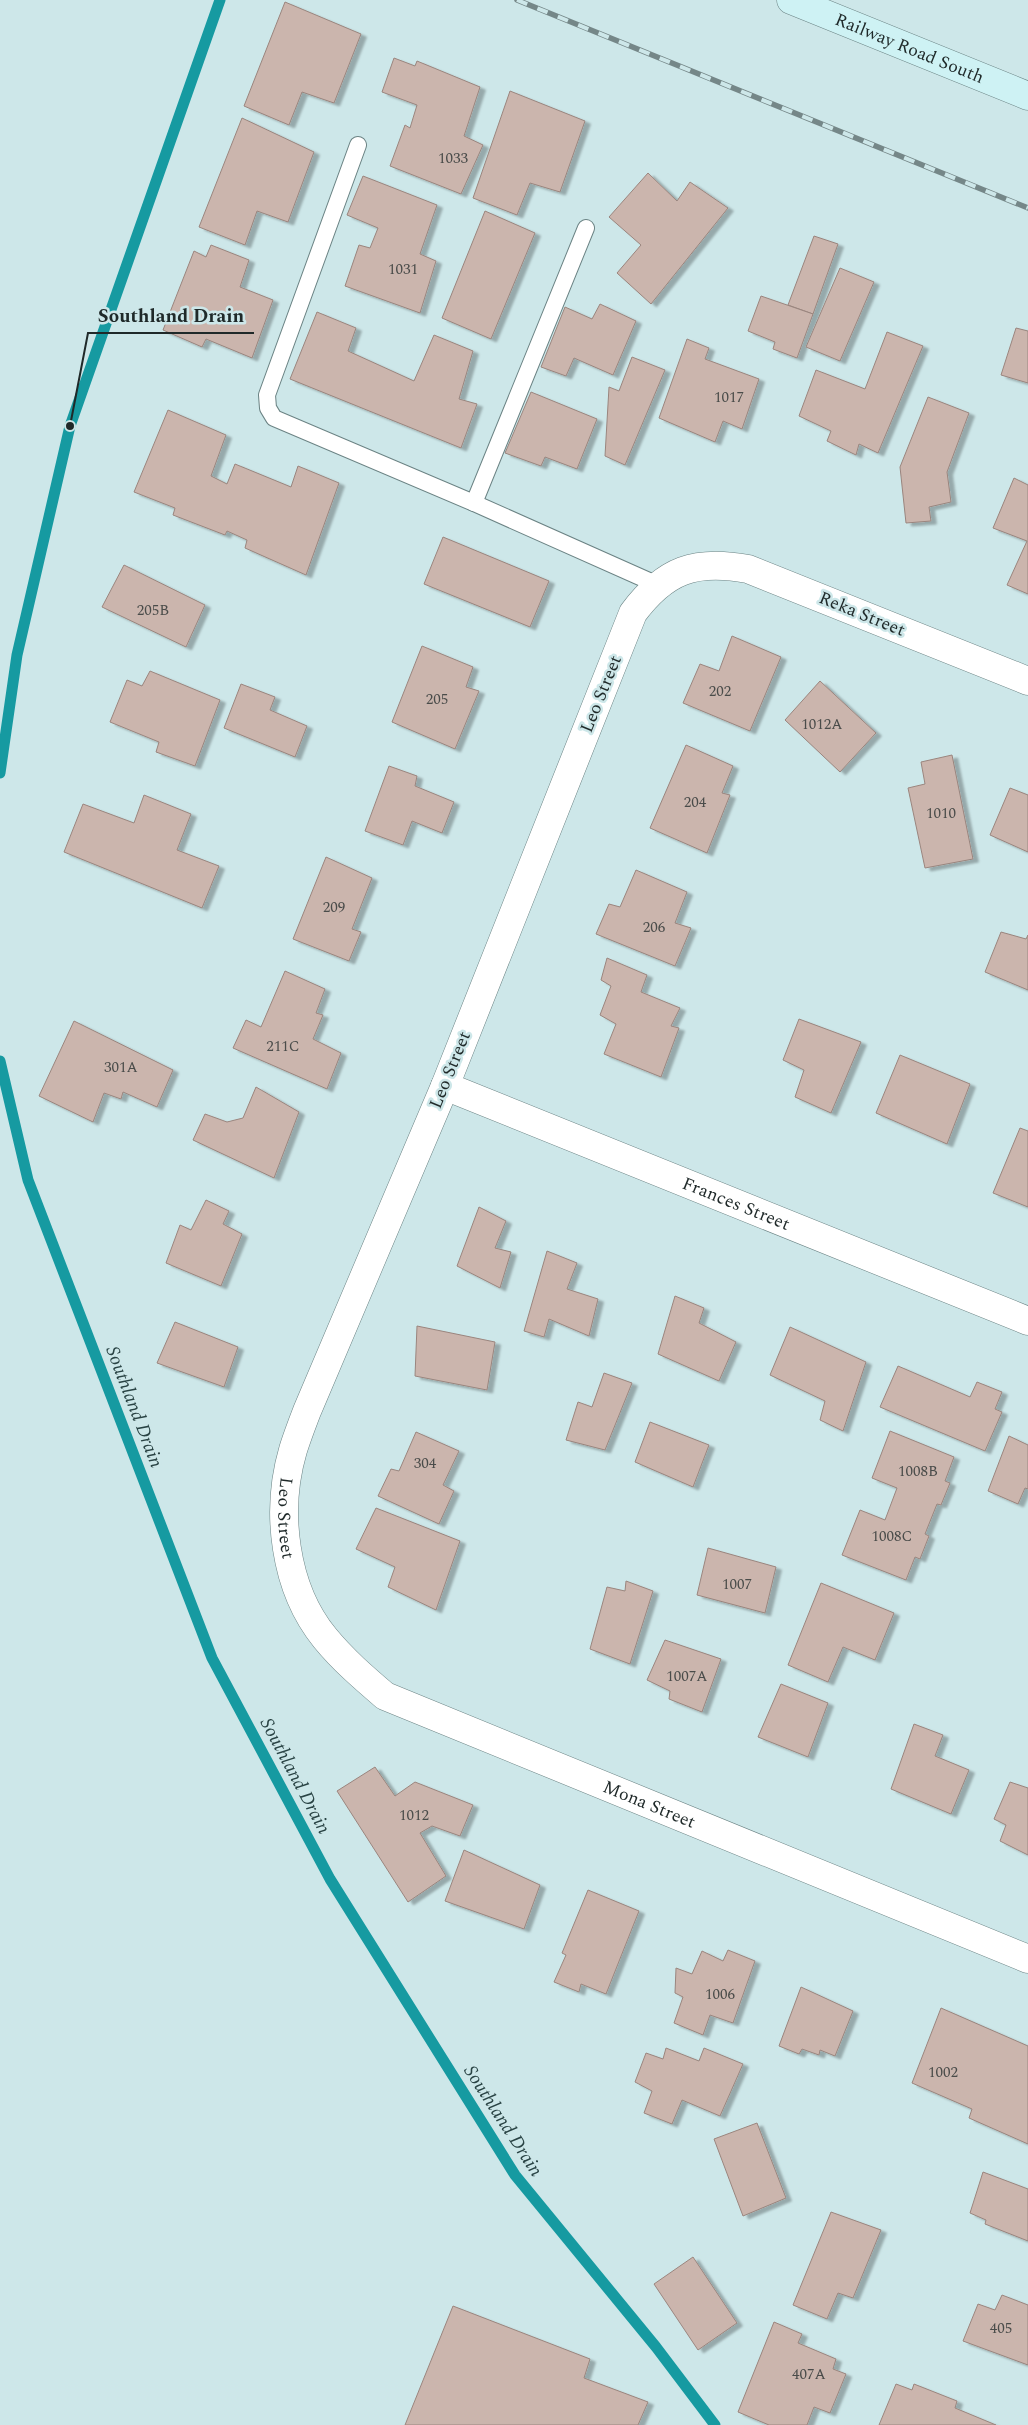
<svg xmlns="http://www.w3.org/2000/svg" width="1028" height="2425" font-family="Spectral,serif">
<style>
.lines{fill:none;stroke-linecap:round;stroke-linejoin:round}
.stream{stroke:#169aa1;stroke-width:11}
.building{fill:#cbb5ad;stroke:#9a857e;filter:url(#shadow)}
.service-casing{stroke:#6b8384;stroke-width:18}
.minor-casing{stroke:#6b8384;stroke-width:29}
.secondary-casing{stroke:#6b8384;stroke-width:29}
.service{stroke:#fff;stroke-width:16}
.minor{stroke:#fff;stroke-width:28}
.secondary{stroke:#cef2f4;stroke-width:28}
.rail-casing{stroke:#758788;stroke-width:5.5}
.rail{stroke:#cde7e9;stroke-width:4;stroke-dasharray:11;stroke-linecap:butt}
.labels{text-anchor:middle;dominant-baseline:central;stroke-width:5;stroke-linejoin:round;paint-order:stroke}
.number-label{font-size:15px;fill:#4a4c4a}
.street-label{font-size:18px;fill:#1f2929;stroke:#cde7e9}
.water-label{font-size:19px;font-style:italic;fill:#294344;stroke:#cde7e9}
.leader{fill:none;stroke:#1f2929;stroke-width:2}
.callout-dot{fill:#1f2929;stroke:#cde7e9;stroke-width:2}
.callout-label{font-size:19px;text-anchor:middle;font-weight:bold;fill:#1f2929;stroke:#cde7e9;stroke-width:5;stroke-linejoin:round;paint-order:stroke}
</style>
<defs>
<filter id="shadow"><feDropShadow dx="5.5" dy="3" stdDeviation="1" flood-color="#0004"/></filter>
</defs>
<rect width="100%" height="100%" fill="#cde7e9"/>
<g class="lines">
<!-- stream -->
<g class="stream">
<polyline points="0,773 17,655 70,426 220,0"/>
<polyline points="0,1061 28,1180 212,1658 330,1879 515,2175 656,2347 715,2425"/>
</g>
</g>
<!-- building -->
<g class="building">
<polygon points="285,2 361,34 334,103 302,92 289,125 244,106"/>
<polygon points="394,58 415,66 417,61 480,87 464,136 483,145 461,194 390,166 405,125 410,128 417,105 382,92"/>
<polygon points="510,91 585,121 560,192 530,183 517,215 473,198"/>
<polygon points="242,118 314,152 288,222 257,211 245,245 199,227"/>
<polygon points="648,173 677,201 690,182 728,208 651,304 617,273 641,245 609,217"/>
<polygon points="363,176 437,205 420,254 436,261 420,313 345,286 359,245 370,248 378,228 347,215"/>
<polygon points="485,211 535,233 491,339 442,318"/>
<polygon points="814,236 838,244 813,314 788,305"/>
<polygon points="211,245 249,260 240,287 273,300 252,358 206,339 202,347 163,330 194,251 206,257"/>
<polygon points="840,268 874,282 840,361 806,347"/>
<polygon points="761,296 813,314 797,358 773,349 775,342 748,331"/>
<polygon points="600,304 636,321 613,375 574,358 566,376 541,367 565,307 592,319"/>
<polygon points="317,312 356,328 348,351 414,381 434,335 473,351 459,399 477,404 461,448 290,379"/>
<polygon points="1016,328 1028,331 1028,383 1001,375"/>
<polygon points="887,332 923,346 878,453 859,444 856,455 827,441 831,431 799,416 816,370 865,389"/>
<polygon points="687,339 709,348 705,359 759,379 742,429 723,421 715,442 659,418"/>
<polygon points="632,357 665,370 625,465 605,456 609,387 619,391"/>
<polygon points="531,392 597,419 577,469 545,457 541,466 505,453"/>
<polygon points="928,397 969,413 947,472 951,502 929,507 931,521 906,523 900,467"/>
<polygon points="168,410 226,435 211,476 227,484 235,464 291,487 298,466 339,483 306,575 245,548 247,540 227,531 225,535 173,515 175,508 134,492"/>
<polygon points="1014,478 1028,485 1028,594 1007,585 1027,541 993,528"/>
<polygon points="443,537 549,581 530,627 424,584"/>
<polygon points="124,565 205,605 186,647 102,607"/>
<polygon points="732,636 781,657 750,731 683,703 700,664 719,671"/>
<polygon points="422,646 473,667 466,687 479,691 455,749 392,722"/>
<polygon points="150,671 220,700 195,766 156,752 159,742 110,722 127,680 142,686"/>
<polygon points="820,681 876,733 840,772 785,720"/>
<polygon points="241,684 275,697 270,710 307,726 295,757 224,728"/>
<polygon points="686,745 733,766 722,793 730,795 707,853 650,828"/>
<polygon points="952,755 973,859 925,868 908,788 925,784 921,762"/>
<polygon points="389,766 417,776 415,786 454,802 442,833 412,821 403,845 365,831"/>
<polygon points="1010,788 1028,795 1028,852 990,835"/>
<polygon points="144,795 191,814 177,850 219,866 202,908 64,852 83,804 134,823"/>
<polygon points="326,857 372,878 352,929 361,932 349,961 293,939"/>
<polygon points="636,870 687,892 675,923 691,928 675,966 596,934 609,904 620,907"/>
<polygon points="1001,932 1026,939 1028,935 1028,990 985,972"/>
<polygon points="607,958 647,975 641,992 680,1008 671,1026 679,1028 661,1077 604,1054 616,1024 600,1015 611,986 601,980"/>
<polygon points="285,971 325,989 316,1013 323,1015 313,1039 341,1053 327,1089 233,1048 246,1020 261,1027"/>
<polygon points="799,1019 861,1042 831,1113 795,1097 804,1070 783,1060"/>
<polygon points="74,1021 173,1070 157,1107 123,1092 121,1099 104,1093 93,1122 39,1096"/>
<polygon points="900,1055 970,1084 947,1144 876,1113"/>
<polygon points="256,1087 299,1112 274,1178 193,1140 205,1114 227,1122 243,1118"/>
<polygon points="1020,1128 1028,1131 1028,1207 993,1193"/>
<polygon points="206,1200 229,1211 223,1224 242,1234 221,1286 166,1263 180,1225 191,1230"/>
<polygon points="479,1207 506,1221 495,1248 511,1252 500,1288 457,1266"/>
<polygon points="547,1251 577,1263 567,1289 598,1299 589,1336 549,1319 544,1337 524,1331"/>
<polygon points="675,1296 704,1308 699,1323 736,1342 719,1381 658,1354"/>
<polygon points="175,1322 238,1347 224,1387 157,1363"/>
<polygon points="417,1326 495,1342 487,1390 415,1376"/>
<polygon points="790,1327 866,1362 843,1431 820,1420 825,1401 770,1375"/>
<polygon points="898,1366 970,1397 977,1382 1002,1392 995,1409 1002,1412 985,1451 880,1407"/>
<polygon points="604,1373 632,1383 605,1450 566,1440 578,1402 592,1407"/>
<polygon points="650,1422 709,1445 693,1487 635,1462"/>
<polygon points="890,1431 954,1457 945,1481 950,1483 941,1505 937,1504 925,1534 929,1536 920,1559 915,1557 906,1580 842,1555 860,1510 885,1520 897,1488 872,1478"/>
<polygon points="416,1432 459,1451 443,1485 454,1491 439,1524 378,1496 391,1469 399,1471"/>
<polygon points="1009,1436 1028,1445 1028,1489 1025,1488 1018,1504 988,1491"/>
<polygon points="376,1508 460,1541 436,1610 388,1587 395,1567 356,1549"/>
<polygon points="708,1548 776,1567 765,1613 697,1595"/>
<polygon points="626,1581 653,1591 630,1664 590,1649 607,1587 625,1591"/>
<polygon points="821,1583 894,1613 875,1660 843,1647 828,1682 788,1665"/>
<polygon points="665,1640 721,1659 702,1712 669,1699 670,1691 647,1680"/>
<polygon points="781,1684 828,1703 808,1757 758,1737"/>
<polygon points="914,1724 943,1735 935,1756 969,1770 951,1814 891,1789"/>
<polygon points="375,1767 395,1796 415,1782 473,1805 460,1836 432,1826 420,1833 446,1876 408,1902 337,1791"/>
<polygon points="1010,1782 1028,1788 1028,1855 1000,1841 1006,1825 994,1819"/>
<polygon points="464,1850 540,1885 524,1929 445,1901"/>
<polygon points="588,1890 639,1911 606,1994 581,1984 579,1992 554,1982 566,1955 562,1953"/>
<polygon points="728,1950 755,1961 733,2023 710,2015 703,2035 674,2023 683,1997 675,1993 676,1968 692,1974 702,1951 723,1961"/>
<polygon points="801,1987 853,2011 835,2056 820,2050 819,2055 802,2049 799,2054 779,2046"/>
<polygon points="941,2008 1028,2046 1028,2144 969,2118 972,2109 912,2083"/>
<polygon points="666,2048 699,2061 704,2048 743,2064 720,2116 682,2100 672,2124 644,2113 652,2091 635,2082 646,2053 663,2059"/>
<polygon points="757,2123 786,2198 743,2216 714,2139"/>
<polygon points="983,2172 1028,2189 1028,2241 985,2224 986,2220 970,2213"/>
<polygon points="831,2212 881,2230 853,2298 838,2293 827,2319 793,2305"/>
<polygon points="693,2257 737,2323 698,2350 654,2284"/>
<polygon points="1002,2295 1028,2305 1028,2365 963,2341 978,2304 995,2310"/>
<polygon points="453,2306 590,2359 584,2378 648,2402 638,2425 405,2425"/>
<polygon points="774,2322 802,2334 798,2343 836,2359 833,2369 846,2374 830,2413 814,2407 807,2425 769,2425 738,2412"/>
<polygon points="896,2384 912,2390 914,2384 957,2401 955,2408 996,2425 879,2425"/>
</g>
<g class="lines">
<defs>
<g id="service">
<polyline points="358,145 267,395 268,408 274,418 474,503 658,585"/>
<polyline points="474,503 586,228"/>
</g>
<g id="minor">
<path id="s1" d="M1028 681 748 569C695 559 665 570 633 613L445 1086 307 1411C302 1424 297 1437 293 1450 275 1511 284 1588 325 1638 343 1660 364 1678 385 1696L1028 1959"/>
<path id="s2" d="M445 1086 1028 1321"/>
</g>
<g id="secondary">
<path id="s3" d="M791 0 1028 96"/>
</g>
</defs>
<!-- service casing -->
<use href="#service" class="service-casing"/>
<!-- minor casing -->
<use href="#minor" class="minor-casing"/>
<!-- secondary casing -->
<use href="#secondary" class="secondary-casing"/>
<!-- service -->
<use href="#service" class="service"/>
<!-- minor -->
<use href="#minor" class="minor"/>
<!-- secondary -->
<use href="#secondary" class="secondary"/>
<defs>
<polyline id="rail" points="517,0 1028,208"/>
</defs>
<!-- rail casing -->
<use href="#rail" class="rail-casing"/>
<!-- rail -->
<use href="#rail" class="rail"/>
</g>
<g class="labels">
<!-- number labels -->
<g class="number-label">
<text x="453" y="158">1033</text>
<text x="403" y="269">1031</text>
<text x="729" y="397">1017</text>
<text x="153" y="610">205B</text>
<text x="720" y="691">202</text>
<text x="437" y="699">205</text>
<text x="822" y="724">1012A</text>
<text x="695" y="802">204</text>
<text x="941" y="813">1010</text>
<text x="334" y="907">209</text>
<text x="654" y="927">206</text>
<text x="283" y="1046">211C</text>
<text x="121" y="1067">301A</text>
<text x="425" y="1463">304</text>
<text x="918" y="1471">1008B</text>
<text x="892" y="1536">1008C</text>
<text x="737" y="1584">1007</text>
<text x="687" y="1676">1007A</text>
<text x="414" y="1815">1012</text>
<text x="720" y="1994">1006</text>
<text x="943" y="2072">1002</text>
<text x="1001" y="2328">405</text>
<text x="809" y="2374">407A</text>
</g>
<!-- street labels -->
<g class="street-label">
<text stroke="none"><textPath href="#s3" startOffset="128">Railway Road South</textPath></text>
<text transform="translate(862 614) rotate(22)">Reka Street</text>
<text transform="translate(601 694) rotate(-68)">Leo Street</text>
<text transform="translate(450 1070) rotate(-68)">Leo Street</text>
<text stroke="none"><textPath href="#s2" startOffset="314">Frances Street</textPath></text>
<text stroke="none"><textPath href="#s1" startOffset="1406">Leo Street</textPath></text>
<text stroke="none"><textPath href="#s1" startOffset="1904">Mona Street</textPath></text>
</g>
<!-- water labels -->
<g class="water-label">
<text transform="translate(134 1407) rotate(69)">Southland Drain</text>
<text transform="translate(295 1776) rotate(62)">Southland Drain</text>
<text transform="translate(503 2121) rotate(57)">Southland Drain</text>
</g>
</g>
<!-- callouts -->
<path class="leader" d="M70 426L88 333H254"/>
<circle class="callout-dot" cx="70" cy="426" r="5"/>
<g class="callout-label">
<text x="171" y="322">Southland Drain</text>
</g>
</svg>
